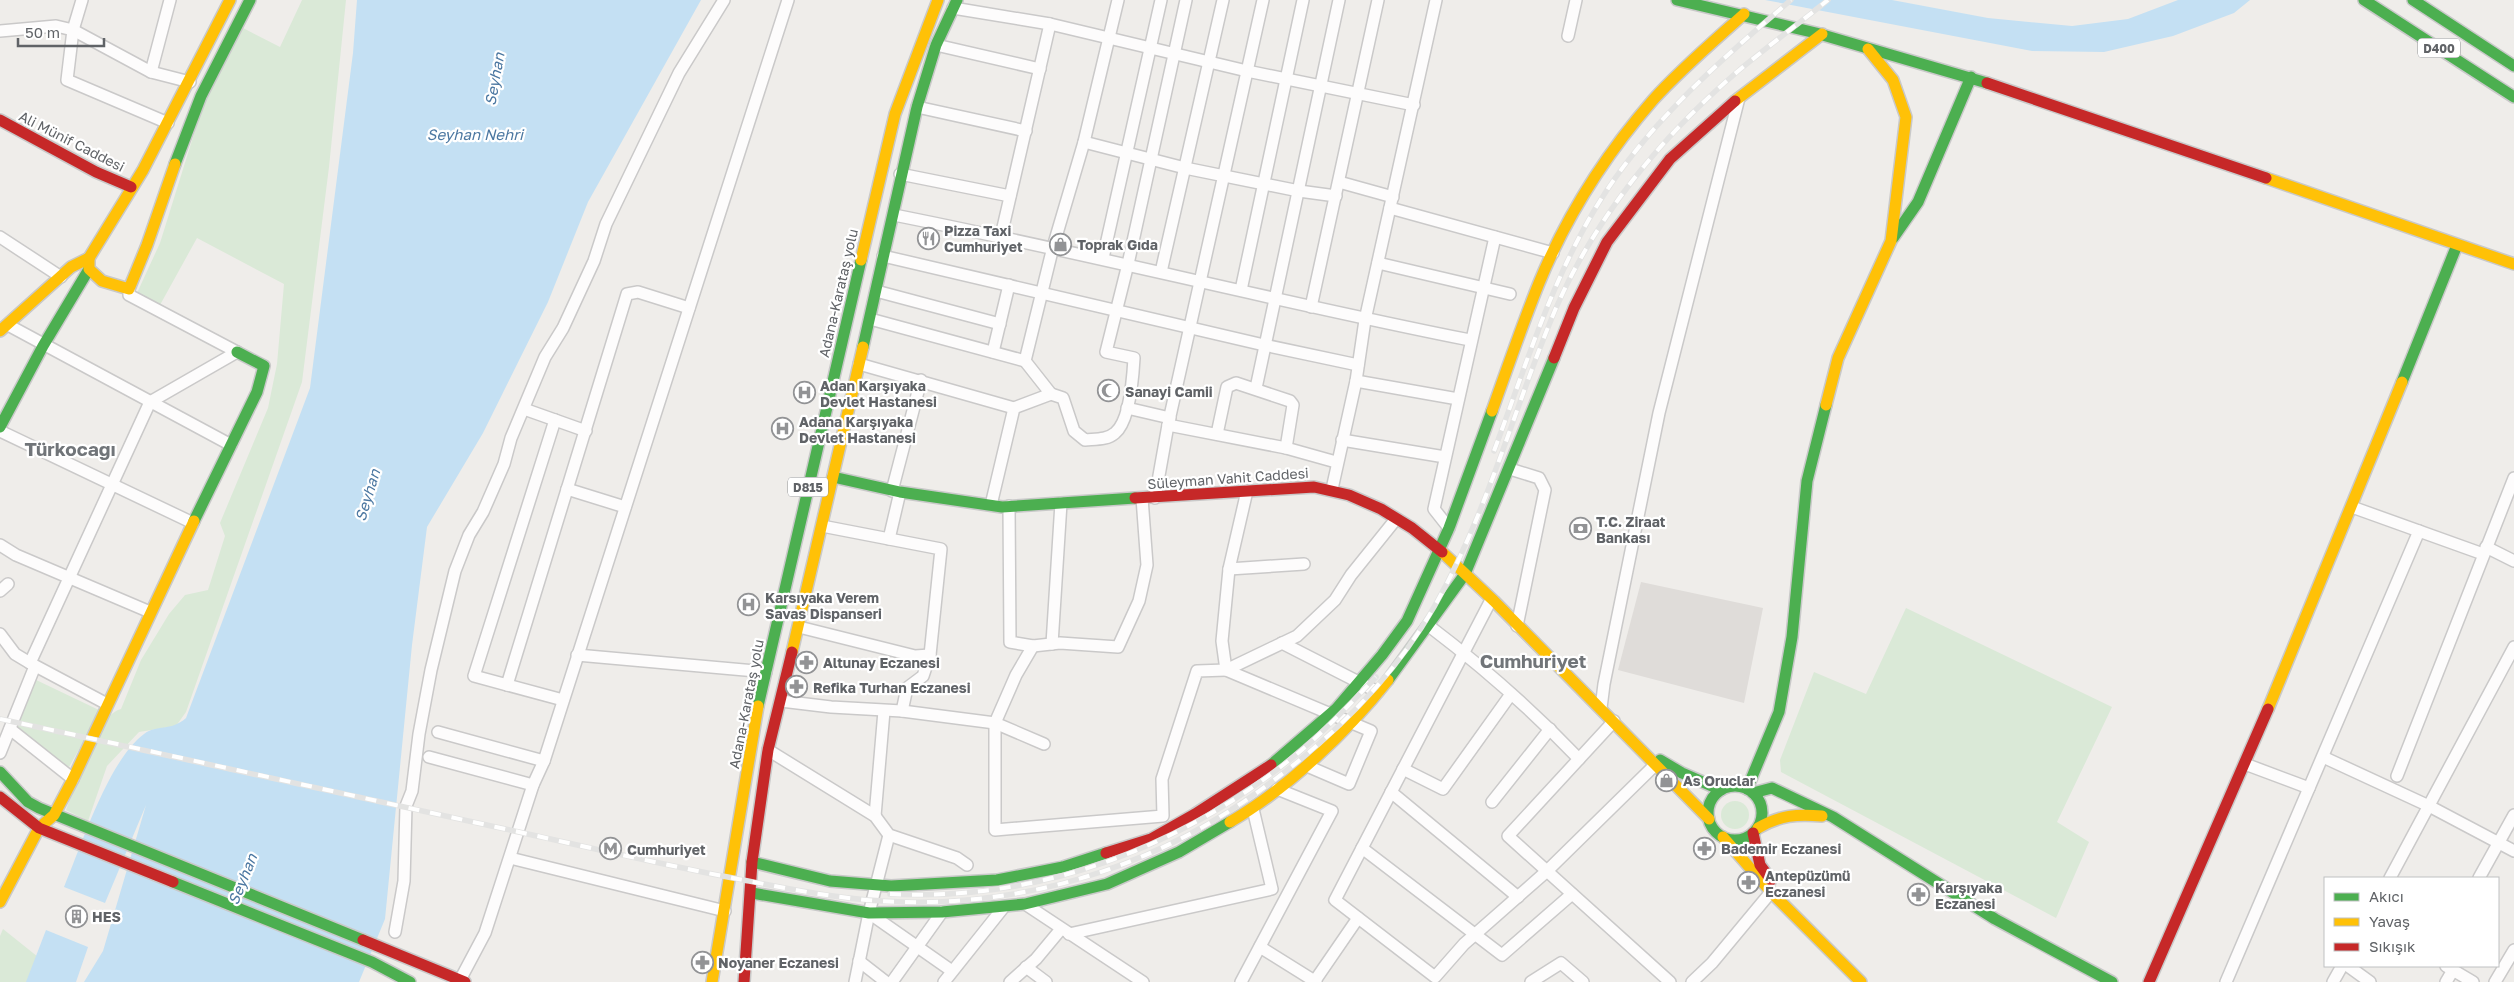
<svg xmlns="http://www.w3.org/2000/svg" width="2514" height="982" font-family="'Golos Text',sans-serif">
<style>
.education{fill:#dfdcd9}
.green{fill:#dae9d7}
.water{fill:#c4e0f3}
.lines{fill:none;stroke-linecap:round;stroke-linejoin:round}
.street-casing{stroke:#cac9c9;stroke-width:14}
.fast-casing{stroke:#c9c9c9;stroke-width:14}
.slow-casing{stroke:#c9c9c9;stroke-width:14}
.jam-casing{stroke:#c9c9c9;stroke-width:14}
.street{stroke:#fdfcfc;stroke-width:11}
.fast{stroke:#4caf50;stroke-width:11}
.slow{stroke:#ffc107;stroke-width:11}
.jam{stroke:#c62828;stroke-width:11}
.rail-casing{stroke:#e3e3e2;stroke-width:5.5}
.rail{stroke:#fff;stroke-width:4;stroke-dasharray:11;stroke-linecap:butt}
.labels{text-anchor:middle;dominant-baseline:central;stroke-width:4.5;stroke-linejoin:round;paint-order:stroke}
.shield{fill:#fff;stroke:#909295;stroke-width:1}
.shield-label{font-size:12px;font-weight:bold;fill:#606367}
.street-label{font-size:14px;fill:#606367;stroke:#fff}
.poi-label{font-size:14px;font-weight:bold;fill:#606367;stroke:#fff;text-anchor:start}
.water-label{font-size:15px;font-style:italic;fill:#4b77a1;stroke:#fff}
.district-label{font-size:19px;font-weight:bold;fill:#717579;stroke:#fff}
</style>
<rect width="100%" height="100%" fill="#efedea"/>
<!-- education -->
<polygon class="education" points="1641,582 1763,608 1744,703 1618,670"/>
<!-- green -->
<g class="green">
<path d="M302 0H346L329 167 302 382 186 712 176 726 139 732 107 766 88 821 66 810C76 783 93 717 121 709L141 660 169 614 185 595 208 590 225 536 220 523 268 408 277 364 284 284 197 238 160 305 137 293 160 243 208 89 243 28 280 47Z"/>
<polygon points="1906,608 2112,707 2057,822 2089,842 2056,918 1781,772 1780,760 1814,672 1866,694"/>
<polygon points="32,678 101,711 69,767 12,733"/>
<circle cx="1735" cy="815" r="14"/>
<polygon points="3,929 38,957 31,982 0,982 0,936"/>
</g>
<!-- water -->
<g class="water">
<path d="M357 0H701L588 202 548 302 483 433 427 527 412 645 385 919 359 982H84L103 951 146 805 105 903 64 887C82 844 108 761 144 734 157 724 170 732 186 718L310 388 353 53Z"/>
<polygon points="1765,0 1892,0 1988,18 2072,26 2128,19 2178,0 2250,0 2234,13 2173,36 2104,52 2032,51"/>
<polygon points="46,930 88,947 76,982 26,982"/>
</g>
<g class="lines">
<defs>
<g id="street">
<polyline points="82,0 73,30 67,80 168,123"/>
<polyline points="953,8 1050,24 1247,71 1414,105"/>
<polyline points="0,31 56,26 73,30 151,72 190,82"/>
<polyline points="1568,36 1576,0"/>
<polyline points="936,45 1040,69"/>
<polyline points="151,72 170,0"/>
<polyline points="917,107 1026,131"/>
<polyline points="1084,142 1185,168 1299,191 1336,196"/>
<polyline points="900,174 1010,196"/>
<polyline points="1339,182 1393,197"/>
<polyline points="1390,208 1553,253"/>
<path d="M894 215C1087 253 1277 302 1470 340"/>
<polyline points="1001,236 1050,24"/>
<polyline points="0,237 61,277"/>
<polyline points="883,256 1264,345 1358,365"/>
<polyline points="1103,258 1161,0"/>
<polyline points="1378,263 1510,294"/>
<polyline points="1161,272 1223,0"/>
<polyline points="129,289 129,295 237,352"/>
<polyline points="1241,290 1303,0"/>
<polyline points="876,291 1000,324"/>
<polyline points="1311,307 1378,0"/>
<polyline points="870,319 1025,361"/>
<polyline points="8,325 231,445"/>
<polyline points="993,352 1009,285"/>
<polyline points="859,364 1014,408"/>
<polyline points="1356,381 1458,399"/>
<polyline points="1256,388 1339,0"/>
<path d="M1051 394 1063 398 1074 431 1085 440C1096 439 1107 440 1115 433 1130 421 1133 376 1134 358L1106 352 1128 264 1186 0"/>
<polyline points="1127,408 1170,418"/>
<polyline points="524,409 586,431"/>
<polyline points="555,420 474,676 563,700"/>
<polyline points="1168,425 1286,448 1336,462"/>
<polyline points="0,431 193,523"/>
<polyline points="1217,434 1227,387 1236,383 1290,401 1293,405 1286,448"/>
<polyline points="1342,440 1445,457"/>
<polyline points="1510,469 1539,478 1545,490 1517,626"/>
<polyline points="567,489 625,507"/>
<polyline points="1332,489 1356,381 1365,320 1436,0"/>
<polyline points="892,491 921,380"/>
<polyline points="1247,491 1229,569 1222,641 1226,670 1371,731 1349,784 1307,766"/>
<polyline points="1155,498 1168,425 1263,0"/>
<polyline points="991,505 1014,408 1051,394 1025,361 1053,247 1084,142 1118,0"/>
<polyline points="1009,506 1010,642 1033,646 1060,643 1118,647 1139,601 1147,565 1142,498"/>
<polyline points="2352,507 2483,554"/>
<polyline points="1449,528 1434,509 1495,237"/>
<polyline points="889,539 900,492"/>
<polyline points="0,545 16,555 150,612"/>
<polyline points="2486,547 2514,561"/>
<polyline points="1229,569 1304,564"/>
<polyline points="0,591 8,584"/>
<polyline points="1491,600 1335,900 1435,977 1464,944 1547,871 1656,764"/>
<path d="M1429 626C1483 667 1533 711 1579 759"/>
<polyline points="799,627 915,656 930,655"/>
<polyline points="0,634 15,654 30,663"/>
<polyline points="1282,643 1378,692"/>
<polyline points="1052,644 1061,503"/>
<polyline points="1033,646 1016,675 995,723 995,830 1163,816 1162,779 1197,671 1226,670 1297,636 1335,600 1351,575 1396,519"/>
<polyline points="577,655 766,672"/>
<polyline points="507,685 627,294 638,292 689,308"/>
<polyline points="781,701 831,707 902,711 907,688 923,676 930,655 941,549 822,526"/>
<polyline points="107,704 30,663 150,402 237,352"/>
<polyline points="1601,708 1604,684 1659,413 1739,98"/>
<polyline points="902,711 995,723 1044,744"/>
<polyline points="1614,721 1508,836 1670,982"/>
<polyline points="10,729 73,779"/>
<polyline points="438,732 544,761"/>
<polyline points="768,750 875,816 889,835 957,858 967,865"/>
<polyline points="0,753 35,666"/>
<polyline points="429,757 533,785"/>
<polyline points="2323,757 2429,806 2514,851"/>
<polyline points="2245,764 2309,788"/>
<polyline points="1403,769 1443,789 1511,694"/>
<polyline points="2397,776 2514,478"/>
<polyline points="1391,792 1518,897"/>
<polyline points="1492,802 1550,729"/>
<polyline points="875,816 884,711"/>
<polyline points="1362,848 1502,955 1572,894"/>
<polyline points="510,858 725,911"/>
<polyline points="2390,878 2514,647"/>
<polyline points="2479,878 2514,815"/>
<polyline points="1025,904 1143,982"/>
<polyline points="869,913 952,971"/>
<polyline points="395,932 404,881 406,806 412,791 419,734 431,670 455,571 469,535 483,512 504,464 511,438 545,357 563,328 594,261 606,224 679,73 724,0"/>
<polyline points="1069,934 1272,889 1253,809"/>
<polyline points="1260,947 1316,982"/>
<polyline points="859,961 886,982"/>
<polyline points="2348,966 2370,982"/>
<polyline points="2446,966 2473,982"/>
<polyline points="1026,967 1046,982"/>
<polyline points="460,980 485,933 533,785 544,761 788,0"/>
<polyline points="855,982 869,913 889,835"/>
<polyline points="892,982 942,912"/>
<polyline points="944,982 1003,908"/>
<polyline points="1010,982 1036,959 1061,929"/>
<polyline points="1241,982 1332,811 1277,789"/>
<polyline points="1314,982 1358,918"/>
<polyline points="1531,982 1561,963 1583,982"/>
<polyline points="1692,982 1712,963 1771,892"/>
<polyline points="2226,982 2419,531"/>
<polyline points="2333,982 2342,966"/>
<polyline points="2446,982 2453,970"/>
<polyline points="2495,982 2514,950"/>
</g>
<g id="fast">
<polyline points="1677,0 1816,33 1987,83"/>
<polyline points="2364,0 2514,97"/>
<polyline points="2413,0 2514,66"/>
<polyline points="175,164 201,96 250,0"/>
<polyline points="1893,238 1918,202 1971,77"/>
<polyline points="863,347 917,107 936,45 957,0"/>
<polyline points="2402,382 2457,245"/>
<polyline points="0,427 43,346 89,269"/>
<polyline points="833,477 900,492 1002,507 1135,498"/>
<polyline points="194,521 257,392 264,366 237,352"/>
<polyline points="1388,680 1465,574 1554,358"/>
<polyline points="758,706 861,260"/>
<polyline points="1660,760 1682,773 1721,790"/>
<polyline points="1271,765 1336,709 1382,655 1407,621 1449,528 1492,411"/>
<polyline points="0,772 28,802 39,808 363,940"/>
<circle cx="1735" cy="813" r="27"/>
<polyline points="1747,789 1779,712 1792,637 1807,481 1826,405"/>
<polyline points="1753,793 1772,788 1833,817 1995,919 2112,982"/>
<polyline points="752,862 830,881 891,886 997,880 1063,867 1106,853"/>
<polyline points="173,882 372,962 410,982"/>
<polyline points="752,893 869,913 942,912 1025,904 1107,884 1179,852 1230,822"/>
</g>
<g id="slow">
<polyline points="1735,101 1822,34"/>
<polyline points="2266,178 2514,264"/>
<polyline points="89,258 89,269 102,281 129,289 147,245 175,164"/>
<polyline points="861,260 895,114 938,0"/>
<polyline points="0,331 71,267 89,258 143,170 230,0"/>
<polyline points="1826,405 1838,358 1891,241 1906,117 1893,80 1868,49"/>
<path d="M1492 411C1507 369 1522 325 1539 283 1566 217 1606 154 1653 100 1681 69 1713 42 1744 14"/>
<polyline points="1442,552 1494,601 1709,819"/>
<polyline points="792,652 863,347"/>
<polyline points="2268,709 2402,382"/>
<path d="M1230 822C1287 789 1347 732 1388 680"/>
<path d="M1758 828C1780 815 1797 814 1822 816"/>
<polyline points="1723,837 1771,892 1861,982"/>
<polyline points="0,902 39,828 54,815 73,779 194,521"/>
<polyline points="712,982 758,706"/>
</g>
<g id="jam">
<polyline points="1987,83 2266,178"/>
<polyline points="0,120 96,172 131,187"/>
<polyline points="1554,358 1574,308 1607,242 1670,159 1735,101"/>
<polyline points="1135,498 1314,487 1349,495 1381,509 1412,528 1442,552"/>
<polyline points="0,797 39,828 173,882"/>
<polyline points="1753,833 1760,865 1771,880"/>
<polyline points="1106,853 1151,839 1195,814 1271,765"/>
<polyline points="363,940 465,982"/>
<polyline points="744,982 752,862 768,750 792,652"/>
<polyline points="2149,982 2268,709"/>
</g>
</defs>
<!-- street casing -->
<use href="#street" class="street-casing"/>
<!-- fast casing -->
<use href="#fast" class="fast-casing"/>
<!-- slow casing -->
<use href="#slow" class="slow-casing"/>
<!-- jam casing -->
<use href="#jam" class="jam-casing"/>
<!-- street -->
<use href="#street" class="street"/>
<!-- fast -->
<use href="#fast" class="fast"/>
<!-- slow -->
<use href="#slow" class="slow"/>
<!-- jam -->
<use href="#jam" class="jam"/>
<defs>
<g id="rail">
<path d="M1494 451C1527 363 1555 268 1607 190 1657 115 1723 58 1791 0"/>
<path d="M0 719C166 754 331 791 496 827 575 844 654 863 733 878 790 889 846 901 904 902 1036 905 1165 862 1270 783 1335 735 1394 677 1434 607 1488 513 1514 407 1556 308 1596 216 1662 136 1737 72 1767 47 1798 24 1828 0"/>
<path d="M890 894C1038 902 1183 847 1297 754 1325 731 1350 704 1376 677"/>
</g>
</defs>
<!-- rail casing -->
<use href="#rail" class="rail-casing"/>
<!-- rail -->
<use href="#rail" class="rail"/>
</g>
<!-- icons -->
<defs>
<symbol id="restaurant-ring" viewBox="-11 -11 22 22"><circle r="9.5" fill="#fff" stroke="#929395" stroke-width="1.5"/><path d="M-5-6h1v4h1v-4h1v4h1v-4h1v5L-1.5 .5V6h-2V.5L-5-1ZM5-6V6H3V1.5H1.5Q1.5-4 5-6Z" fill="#929395"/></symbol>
<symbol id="shop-ring" viewBox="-11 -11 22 22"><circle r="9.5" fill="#fff" stroke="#929395" stroke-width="1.5"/><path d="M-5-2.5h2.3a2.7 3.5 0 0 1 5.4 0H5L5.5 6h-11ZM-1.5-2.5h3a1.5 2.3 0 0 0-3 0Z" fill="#929395"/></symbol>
<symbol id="mosque-ring" viewBox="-11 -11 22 22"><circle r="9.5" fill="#fff" stroke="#929395" stroke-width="1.5"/><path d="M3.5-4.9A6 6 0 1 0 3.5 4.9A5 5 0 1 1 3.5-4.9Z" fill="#929395"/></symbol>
<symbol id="hospital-ring" viewBox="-11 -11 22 22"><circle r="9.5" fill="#fff" stroke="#929395" stroke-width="1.5"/><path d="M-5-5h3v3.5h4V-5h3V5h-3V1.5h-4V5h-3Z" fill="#929395"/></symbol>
<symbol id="bank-ring" viewBox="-11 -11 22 22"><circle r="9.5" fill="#fff" stroke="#929395" stroke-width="1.5"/><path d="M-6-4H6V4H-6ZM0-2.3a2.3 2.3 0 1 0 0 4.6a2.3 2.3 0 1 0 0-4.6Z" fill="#929395"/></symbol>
<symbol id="pharmacy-ring" viewBox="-11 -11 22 22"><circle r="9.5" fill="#fff" stroke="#929395" stroke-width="1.5"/><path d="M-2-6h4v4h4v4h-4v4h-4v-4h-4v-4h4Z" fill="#929395"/></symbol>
<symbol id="metro-ring" viewBox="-11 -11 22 22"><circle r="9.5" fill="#fff" stroke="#929395" stroke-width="1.5"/><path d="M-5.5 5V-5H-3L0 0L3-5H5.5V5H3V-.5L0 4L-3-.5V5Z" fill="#929395"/></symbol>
<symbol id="building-ring" viewBox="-11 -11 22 22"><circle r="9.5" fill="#fff" stroke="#929395" stroke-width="1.5"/><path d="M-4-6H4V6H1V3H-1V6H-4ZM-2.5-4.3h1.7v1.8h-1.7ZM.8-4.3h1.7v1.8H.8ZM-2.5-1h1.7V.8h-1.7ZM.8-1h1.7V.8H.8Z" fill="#929395"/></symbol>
</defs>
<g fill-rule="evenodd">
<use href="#restaurant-ring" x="916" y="226" width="25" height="25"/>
<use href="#shop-ring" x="1048" y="232" width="25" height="25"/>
<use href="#mosque-ring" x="1096" y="378" width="25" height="25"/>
<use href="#hospital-ring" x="792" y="380" width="25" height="25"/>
<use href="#hospital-ring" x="770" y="416" width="25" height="25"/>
<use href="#bank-ring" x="1568" y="516" width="25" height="25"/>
<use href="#hospital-ring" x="736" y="592" width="25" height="25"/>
<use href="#pharmacy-ring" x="794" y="650" width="25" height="25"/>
<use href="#pharmacy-ring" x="784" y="674" width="25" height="25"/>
<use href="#shop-ring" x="1654" y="768" width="25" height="25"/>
<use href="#pharmacy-ring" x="1692" y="836" width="25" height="25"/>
<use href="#metro-ring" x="598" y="836" width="25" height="25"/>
<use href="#pharmacy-ring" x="1736" y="870" width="25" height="25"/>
<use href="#pharmacy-ring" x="1906" y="882" width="25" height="25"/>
<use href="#building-ring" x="64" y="904" width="25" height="25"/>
<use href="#pharmacy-ring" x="690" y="950" width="25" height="25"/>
</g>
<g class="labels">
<!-- shield labels -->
<g class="shield">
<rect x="2418" y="38.5" width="42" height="19" rx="4"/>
<rect x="788" y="477.5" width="40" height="19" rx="4"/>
</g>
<g class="shield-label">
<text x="2439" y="48">D400</text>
<text x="808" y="487">D815</text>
</g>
<!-- street labels -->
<g class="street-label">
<text transform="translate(72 141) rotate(27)">Ali Münif Caddesi</text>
<text transform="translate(838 293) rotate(-77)">Adana-Karataş yolu</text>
<text transform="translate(1228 478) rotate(-4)">Süleyman Vahit Caddesi</text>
<text transform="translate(746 704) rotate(-79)">Adana-Karataş yolu</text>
</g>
<!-- poi labels -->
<g class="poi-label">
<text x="944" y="230">Pizza Taxi<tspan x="944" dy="16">Cumhuriyet</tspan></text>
<text x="1077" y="244">Toprak Gıda</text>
<text x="820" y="385">Adan Karşıyaka<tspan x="820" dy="16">Devlet Hastanesi</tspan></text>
<text x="1125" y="391">Sanayi Camii</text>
<text x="799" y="421">Adana Karşıyaka<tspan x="799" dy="16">Devlet Hastanesi</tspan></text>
<text x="1596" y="521">T.C. Ziraat<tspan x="1596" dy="16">Bankası</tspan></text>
<text x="765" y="597">Karsıyaka Verem<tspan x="765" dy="16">Savas Dispanseri</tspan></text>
<text x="823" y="662">Altunay Eczanesi</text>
<text x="813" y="687">Refika Turhan Eczanesi</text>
<text x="1683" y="780">As Oruclar</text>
<text x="1721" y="848">Bademir Eczanesi</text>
<text x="627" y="849">Cumhuriyet</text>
<text x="1765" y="875">Antepüzümü<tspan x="1765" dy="16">Eczanesi</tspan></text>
<text x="1935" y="887">Karşıyaka<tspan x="1935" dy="16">Eczanesi</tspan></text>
<text x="92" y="916">HES</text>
<text x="718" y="962">Noyaner Eczanesi</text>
</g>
<!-- water labels -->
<g class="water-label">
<text transform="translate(494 79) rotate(-80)">Seyhan</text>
<text x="475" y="134">Seyhan Nehri</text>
<text transform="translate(367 495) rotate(-73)">Seyhan</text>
<text transform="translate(242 879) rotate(-68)">Seyhan</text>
</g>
<!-- district labels -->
<g class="district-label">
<text x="70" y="448">Türkocağı</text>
<text x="1533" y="660">Cumhuriyet</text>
</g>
</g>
<!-- legend -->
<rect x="2324" y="877" width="175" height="90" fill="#ffffff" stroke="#bfc1c2"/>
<rect x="2334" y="893" width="25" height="8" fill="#4caf50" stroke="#bfc1c2"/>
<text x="2369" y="902" font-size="15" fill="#606367">Akıcı</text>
<rect x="2334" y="918" width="25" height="8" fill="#ffc107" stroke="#bfc1c2"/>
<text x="2369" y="927" font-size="15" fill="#606367">Yavaş</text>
<rect x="2334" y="943" width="25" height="8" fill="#c62828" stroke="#bfc1c2"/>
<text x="2369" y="952" font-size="15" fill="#606367">Sıkışık</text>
<!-- scale -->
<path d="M18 38v8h86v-8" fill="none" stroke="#606367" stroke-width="2.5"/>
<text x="25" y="38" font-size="15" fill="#606367" stroke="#ffffff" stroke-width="4" paint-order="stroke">50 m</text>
</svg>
